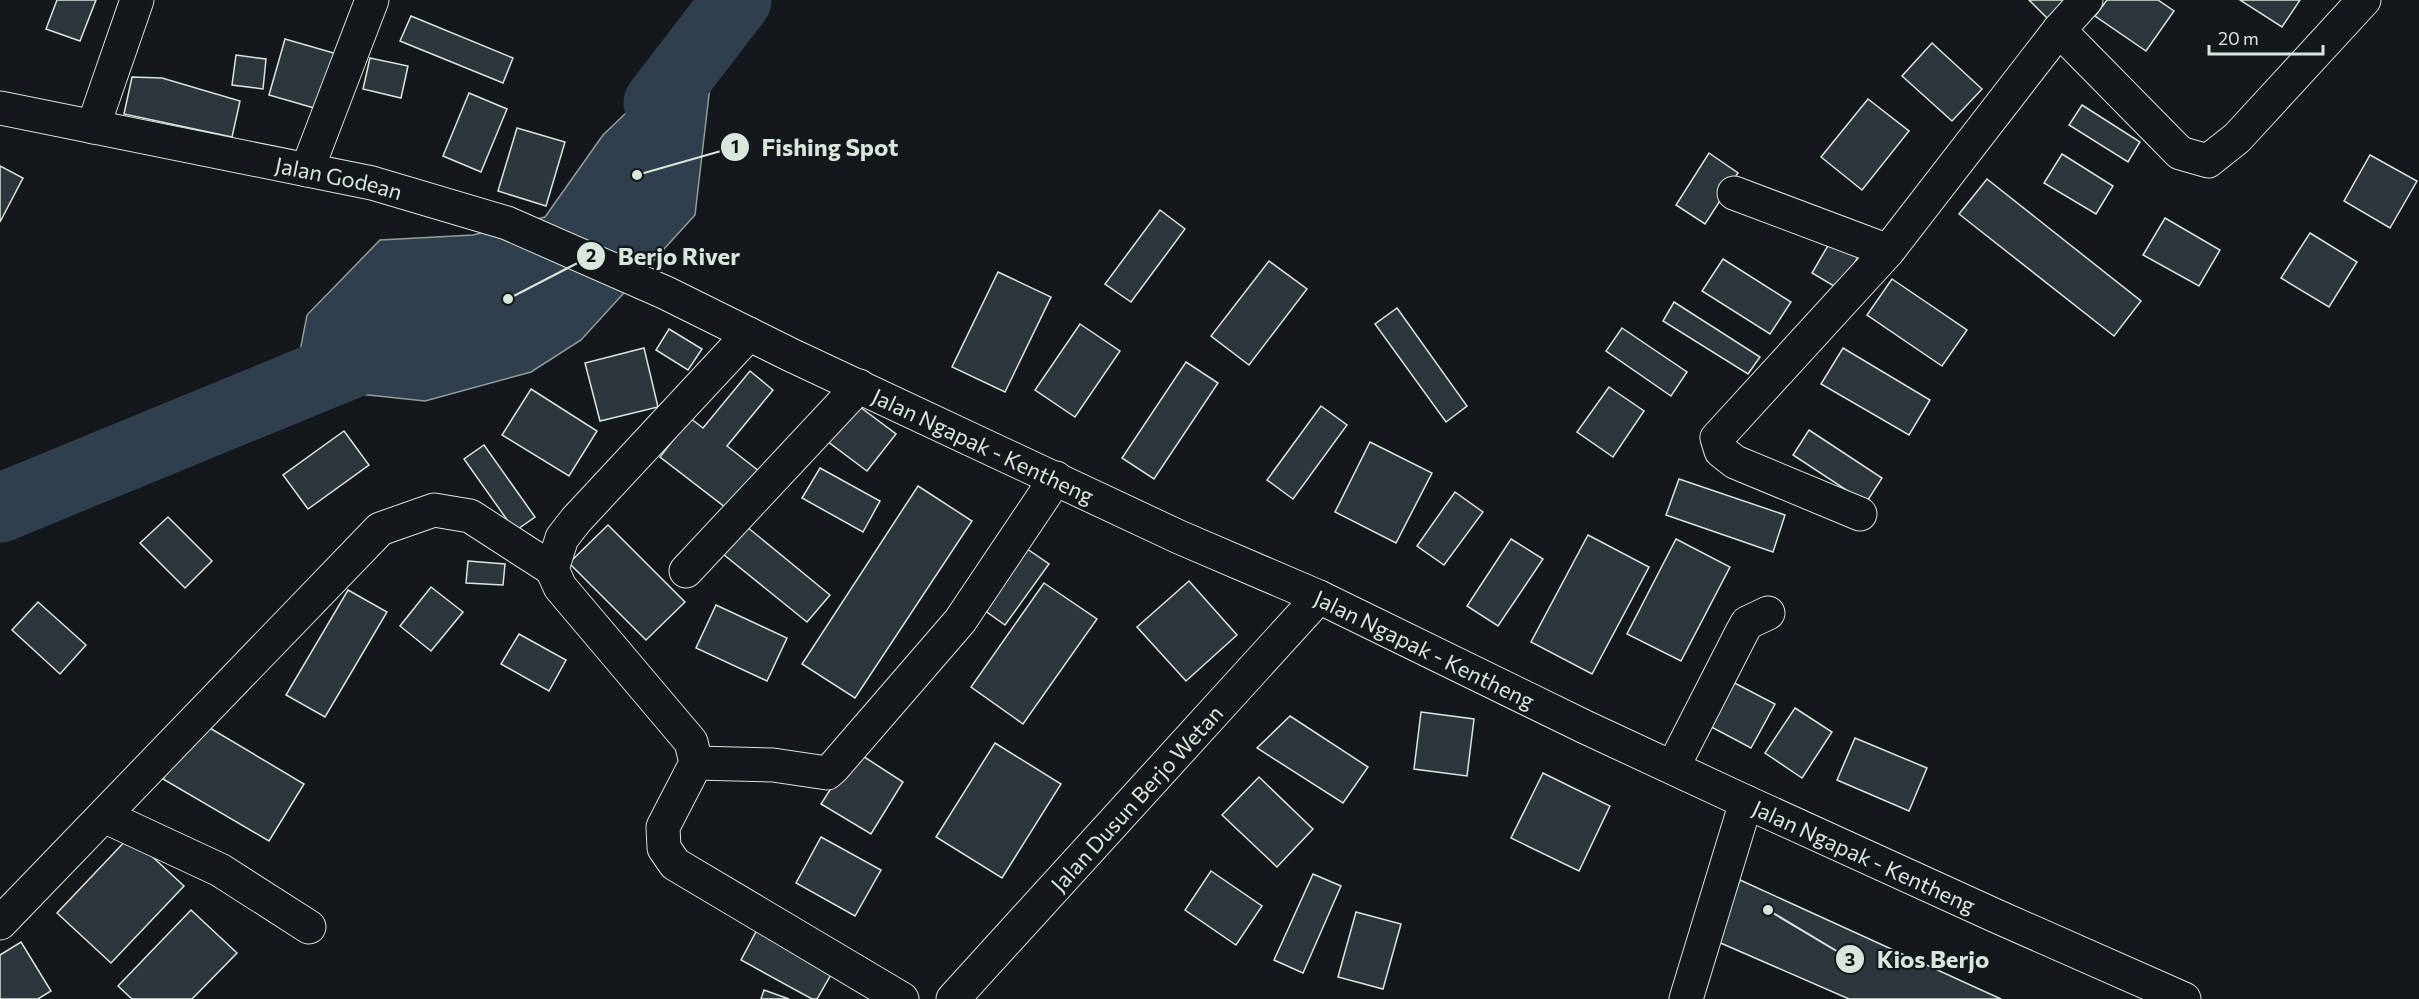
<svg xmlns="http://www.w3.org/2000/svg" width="2419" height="999" font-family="Commissioner,sans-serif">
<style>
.water{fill:#2f3f4d;stroke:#939e99;stroke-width:1.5}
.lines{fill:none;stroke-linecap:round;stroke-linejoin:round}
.river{stroke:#2f3f4d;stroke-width:69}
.building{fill:#2c363c;stroke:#d8e6dc;stroke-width:1.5}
.minor-casing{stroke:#d8e6dc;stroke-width:35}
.primary-casing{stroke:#d8e6dc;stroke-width:35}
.minor{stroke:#14181c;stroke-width:33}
.primary{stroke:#14181c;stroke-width:33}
.labels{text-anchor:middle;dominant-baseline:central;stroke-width:4.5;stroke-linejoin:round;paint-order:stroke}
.street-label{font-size:22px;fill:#d8e6dc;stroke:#14181c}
.leader{fill:none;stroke:#d8e6dc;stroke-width:2}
.callout-dot{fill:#d8e6dc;stroke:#14181c;stroke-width:2}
.mark-label{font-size:18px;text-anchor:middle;font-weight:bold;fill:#111}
.callout-label{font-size:24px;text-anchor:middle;font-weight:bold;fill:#d8e6dc;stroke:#14181c;stroke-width:4.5;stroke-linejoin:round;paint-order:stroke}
</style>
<rect width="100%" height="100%" fill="#14181c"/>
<!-- water -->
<polygon class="water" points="717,26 695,215 581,340 531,372 425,401 293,387 307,315 380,240 473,235 545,217 603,135"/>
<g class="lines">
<!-- river -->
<g class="river">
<polyline points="658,103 737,0"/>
<polyline points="0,508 382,351"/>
</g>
</g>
<!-- building -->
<g class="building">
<polygon points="57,0 96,0 80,41 46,29"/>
<polygon points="2029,0 2070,0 2049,20"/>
<polygon points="2107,0 2158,0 2174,11 2146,51 2095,16"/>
<polygon points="2240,0 2300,0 2282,27"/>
<polygon points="411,16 513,58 503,83 400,41"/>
<polygon points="285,39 344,56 328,112 269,95"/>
<polygon points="1932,43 1982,89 1952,121 1902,76"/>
<polygon points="236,55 266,59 263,89 232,85"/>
<polygon points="370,58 408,66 401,98 363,89"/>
<polygon points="132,77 162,78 240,101 232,137 124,114"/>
<polygon points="469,93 507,109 481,172 443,156"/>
<polygon points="1868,99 1909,131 1862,190 1821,157"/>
<polygon points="2082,105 2140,142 2128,162 2069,125"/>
<polygon points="517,128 565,142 546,206 498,191"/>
<polygon points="1709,153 1738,173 1705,224 1676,205"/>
<polygon points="2062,154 2113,186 2096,214 2044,183"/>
<polygon points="2370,155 2417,181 2390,228 2344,201"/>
<polygon points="0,166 23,178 0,222"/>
<polygon points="1987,179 2141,301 2114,336 1959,214"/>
<polygon points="1160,210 1185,229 1131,302 1105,284"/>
<polygon points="2165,218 2220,250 2199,286 2143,255"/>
<polygon points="2310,233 2357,262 2329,307 2281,278"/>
<polygon points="1833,237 1861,252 1839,289 1812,273"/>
<polygon points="1723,259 1791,302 1770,334 1702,291"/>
<polygon points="1269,261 1307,289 1249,365 1211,336"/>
<polygon points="998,272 1051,297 1005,392 952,367"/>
<polygon points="1892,279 1967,330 1942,366 1867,315"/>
<polygon points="1674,302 1760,357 1748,374 1663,321"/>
<polygon points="1397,308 1467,406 1446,422 1375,324"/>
<polygon points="1080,324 1120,351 1075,417 1035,390"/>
<polygon points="1622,328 1687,372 1671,396 1606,351"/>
<polygon points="669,329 702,349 688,370 656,350"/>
<polygon points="644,348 658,407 600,421 585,363"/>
<polygon points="1843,348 1930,400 1909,435 1821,384"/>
<polygon points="1186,362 1218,383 1154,479 1122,458"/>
<polygon points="750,371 773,390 727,446 764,475 734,514 660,457 690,418 703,428"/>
<polygon points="1609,387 1644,411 1613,457 1577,432"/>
<polygon points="531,389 597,431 569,476 502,435"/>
<polygon points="852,401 896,434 867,471 823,438"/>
<polygon points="1321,406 1347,425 1293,499 1267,480"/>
<polygon points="1809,430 1882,478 1866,503 1793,455"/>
<polygon points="344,431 369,465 308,509 283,475"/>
<polygon points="1370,442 1432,473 1396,543 1335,512"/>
<polygon points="484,445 535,517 515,531 464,459"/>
<polygon points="820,468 880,501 863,532 802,498"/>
<polygon points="1679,479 1785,515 1773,552 1666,515"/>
<polygon points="918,486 972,521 855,698 802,664"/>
<polygon points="1455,492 1483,512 1444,565 1417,546"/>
<polygon points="168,517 212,561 185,588 140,543"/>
<polygon points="741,522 830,595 807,622 718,550"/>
<polygon points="608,525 685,602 646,640 569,563"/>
<polygon points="1588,535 1649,567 1592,674 1531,642"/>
<polygon points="1511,539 1543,559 1498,626 1467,606"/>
<polygon points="1676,539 1730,567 1681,661 1627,634"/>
<polygon points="1020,544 1049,564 1005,625 977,605"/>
<polygon points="468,561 505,564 503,585 466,583"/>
<polygon points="1189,581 1237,635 1186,681 1137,627"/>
<polygon points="1044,583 1097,619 1023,724 971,687"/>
<polygon points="431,587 463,612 431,651 400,626"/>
<polygon points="348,590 387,612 325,717 286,695"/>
<polygon points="38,602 86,645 60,674 12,630"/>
<polygon points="716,605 787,638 767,681 696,648"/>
<polygon points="519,634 566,660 549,691 501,664"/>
<polygon points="1723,677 1775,704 1751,748 1700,721"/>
<polygon points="1795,708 1832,732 1802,778 1765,753"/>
<polygon points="1421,712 1474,719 1467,776 1414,769"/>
<polygon points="1290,716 1368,767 1343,803 1257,748"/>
<polygon points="198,721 304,784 269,841 163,779"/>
<polygon points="1855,738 1927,768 1909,811 1837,780"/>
<polygon points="995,743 1061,784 1002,878 936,837"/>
<polygon points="855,751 903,782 871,834 821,804"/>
<polygon points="1543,773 1610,806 1579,871 1511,838"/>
<polygon points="1259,777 1313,829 1277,867 1222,815"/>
<polygon points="130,836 184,886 111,963 57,913"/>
<polygon points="821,837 881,870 855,916 796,883"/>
<polygon points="1211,871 1262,906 1236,945 1185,910"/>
<polygon points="1313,874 1341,886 1303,973 1274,960"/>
<polygon points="1740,880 2001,999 1849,999 1716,941"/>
<polygon points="191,910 237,953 192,999 132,999 118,986"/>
<polygon points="1356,912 1401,924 1383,989 1338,977"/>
<polygon points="758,928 833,971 817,999 812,999 741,960"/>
<polygon points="21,942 51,991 38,999 0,999 0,955"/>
<polygon points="764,990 789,999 761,999"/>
</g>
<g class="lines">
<defs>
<g id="minor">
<polyline points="2059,30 2180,153 2208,161 2237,138 2364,0"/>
<polyline points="93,127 137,0"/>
<polyline points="307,170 372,0"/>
<polyline points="1734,193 1888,251"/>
<polyline points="749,334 576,520 562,538 552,569 560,587 691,742 696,763 663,827 664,848 675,864 902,999"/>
<polyline points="1860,514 1735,462 1721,451 1717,438 1888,251 2059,30 2086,0"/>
<polyline points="686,571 859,386"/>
<polyline points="696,763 773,765 827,773 833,768 960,621 1056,478"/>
<polyline points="1673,767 1742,632 1747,623 1768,613"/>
<polyline points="104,816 220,870 309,927"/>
<polyline points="0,923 380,529 434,510 470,516 552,569"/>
<path id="s1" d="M953 999 1319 597"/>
<polyline points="1686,999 1746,802"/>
</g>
<g id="primary">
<path id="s2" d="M0 108 372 183 507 223 666 293 791 355 1179 537 1319 597 1585 727 1746 802 1996 916 2184 999"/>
</g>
</defs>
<!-- minor casing -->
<use href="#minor" class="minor-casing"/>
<!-- primary casing -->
<use href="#primary" class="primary-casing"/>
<!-- minor -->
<use href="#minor" class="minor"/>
<!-- primary -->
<use href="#primary" class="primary"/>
</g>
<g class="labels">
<!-- street labels -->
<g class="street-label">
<text stroke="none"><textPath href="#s2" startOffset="346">Jalan Godean</textPath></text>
<text stroke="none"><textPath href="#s2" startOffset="1046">Jalan Ngapak - Kentheng</textPath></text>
<text stroke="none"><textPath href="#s2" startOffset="1532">Jalan Ngapak - Kentheng</textPath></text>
<text stroke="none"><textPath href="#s1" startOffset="272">Jalan Dusun Berjo Wetan</textPath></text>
<text stroke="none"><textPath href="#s2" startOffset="2018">Jalan Ngapak - Kentheng</textPath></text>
</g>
</g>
<!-- callouts -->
<path class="leader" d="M637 175L735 147M508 299L591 256M1768 910L1850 959"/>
<g class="callout-dot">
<circle cx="637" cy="175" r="6"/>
<circle cx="508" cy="299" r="6"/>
<circle cx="1768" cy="910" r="6"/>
<circle cx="735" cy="147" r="15"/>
<circle cx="591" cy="256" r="15"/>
<circle cx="1850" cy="959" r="15"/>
</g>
<g class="mark-label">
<text x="735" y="153">1</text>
<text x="591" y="262">2</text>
<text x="1850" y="966">3</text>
</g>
<g class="callout-label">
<text x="830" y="156">Fishing Spot</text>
<text x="679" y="265">Berjo River</text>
<text x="1933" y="968">Kios Berjo</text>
</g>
<!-- scale -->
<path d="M2209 45v9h114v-9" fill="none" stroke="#d8e6dc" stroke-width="3"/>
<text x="2218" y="45" font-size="18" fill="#d8e6dc" stroke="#14181c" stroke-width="4.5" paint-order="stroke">20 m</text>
</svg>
